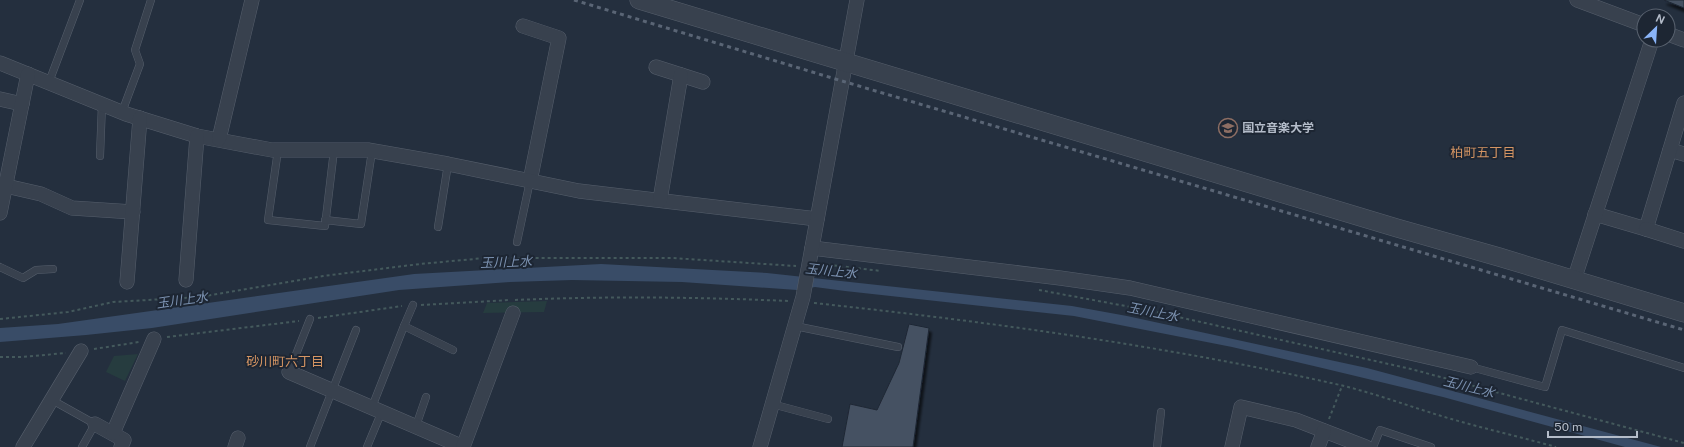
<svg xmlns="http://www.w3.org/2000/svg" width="1684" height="447" font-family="'Public Sans','Noto Sans JP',sans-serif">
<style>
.green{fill:#263c3f}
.water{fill:#394c67}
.building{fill:#455162;stroke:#1f2835;filter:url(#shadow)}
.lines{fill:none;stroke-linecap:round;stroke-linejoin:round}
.service-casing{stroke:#565f6c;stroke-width:8}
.minor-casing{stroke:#565f6c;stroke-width:15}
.tertiary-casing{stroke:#565f6c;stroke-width:19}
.path{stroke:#44595c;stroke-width:2;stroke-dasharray:3 3;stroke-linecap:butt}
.service{stroke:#38414e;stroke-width:7}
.minor{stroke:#38414e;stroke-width:14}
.tertiary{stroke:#38414e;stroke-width:18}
.rail{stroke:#5a6575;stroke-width:3;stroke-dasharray:4 4;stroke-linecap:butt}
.labels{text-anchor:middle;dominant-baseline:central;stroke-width:4;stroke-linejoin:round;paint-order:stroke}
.poi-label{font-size:12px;font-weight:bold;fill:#b4bcc9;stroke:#1d2633;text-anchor:start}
.neighbourhood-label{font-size:13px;fill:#d59563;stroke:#1d2633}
.water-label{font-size:13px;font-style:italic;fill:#7c92b1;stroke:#1d2633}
</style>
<defs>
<filter id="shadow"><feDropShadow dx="2.5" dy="4.5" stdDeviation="1" flood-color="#0009"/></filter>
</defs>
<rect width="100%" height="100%" fill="#242f3e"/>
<!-- green -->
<g class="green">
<polygon points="547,301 544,312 483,313 487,303"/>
<polygon points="138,354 125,381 106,372 114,356"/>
</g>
<!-- water -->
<polygon class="water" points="601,264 767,273 1072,306 1127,316 1367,368 1661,447 1625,447 1443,397 1318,367 1232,347 1074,316 845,291 815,287 797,290 682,282 572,280 510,282 399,290 152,328 86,335 0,342 0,328 58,324 414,274"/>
<!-- building -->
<g class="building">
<polygon points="1664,0 1684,0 1684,8"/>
<polygon points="909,324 929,328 913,447 842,447 850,404 877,410 899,363"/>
</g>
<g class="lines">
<defs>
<g id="service">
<polyline points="49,82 80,0"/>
<polyline points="122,112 140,64 135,50 151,0"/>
<polyline points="278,150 268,220 325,226 334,150"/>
<polyline points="100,156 102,104"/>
<polyline points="325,220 361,224 372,151"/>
<polyline points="438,227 448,164"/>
<polyline points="517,242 530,181"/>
<polyline points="0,267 23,278 36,270 53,269"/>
<polyline points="404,326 413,305"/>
<polyline points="795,326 898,347"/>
<polyline points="1471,367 1545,387 1562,330 1684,368"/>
<polyline points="289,372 310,319"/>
<polyline points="52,400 95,424 82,447"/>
<polyline points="772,404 828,419"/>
<polyline points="372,407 404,326 453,350"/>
<polyline points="416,426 426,397"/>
<polyline points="310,447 356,330"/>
<polyline points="367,447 382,411"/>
<polyline points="1157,447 1161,412"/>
<polyline points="1373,447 1380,430 1431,447"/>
</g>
<g id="minor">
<polyline points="1577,0 1644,25"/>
<polyline points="523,26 559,38 530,181"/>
<polyline points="1668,34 1684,40"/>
<polyline points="0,63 126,114 197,136 272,150 368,150 448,164 579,191 817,219"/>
<polyline points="656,67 703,82"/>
<polyline points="0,99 22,104"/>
<polyline points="219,139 252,0"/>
<polyline points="1670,150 1684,154"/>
<polyline points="6,186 41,194 72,208 133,212"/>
<polyline points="660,200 681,75"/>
<polyline points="0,213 28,74"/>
<polyline points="1595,214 1646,229 1684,103"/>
<polyline points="1646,229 1684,241"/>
<polyline points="812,248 1060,278 1130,288 1471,367"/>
<polyline points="186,280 197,136"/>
<polyline points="1574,280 1652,40"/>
<polyline points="127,282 140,118"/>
<polyline points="289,372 463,447"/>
<polyline points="95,424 124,440 121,447"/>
<polyline points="113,433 154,339"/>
<polyline points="23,447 81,351"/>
<polyline points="235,447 238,438"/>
<polyline points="463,447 513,313"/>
<polyline points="760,447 803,297 857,0"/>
<polyline points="1232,447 1241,407 1296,420 1366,447"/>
<polyline points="1318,447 1324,431"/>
</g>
<polyline id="tertiary" points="639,0 1397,228 1499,257 1684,313"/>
</defs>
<!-- service casing -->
<use href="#service" class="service-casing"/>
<!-- minor casing -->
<use href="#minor" class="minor-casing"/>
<!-- tertiary casing -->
<use href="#tertiary" class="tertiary-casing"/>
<!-- path -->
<g class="path">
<polyline points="822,264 881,271"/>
<polyline points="1039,290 1147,310 1411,369 1684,443"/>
<path d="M515 300C606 296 697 297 788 301"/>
<path d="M814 303C991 322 1167 346 1340 385 1373 393 1406 405 1438 415 1477 427 1517 436 1556 447"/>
<polyline points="421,305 510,300"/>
<polyline points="318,318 402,306"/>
<polyline points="0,319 68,312 113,302 200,297 323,276 420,264 485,258 672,258 796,266"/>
<polyline points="167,337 299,321"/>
<polyline points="94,349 139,342"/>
<polyline points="0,357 22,357 66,353"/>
<polyline points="1329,419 1342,386"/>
</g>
<!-- service -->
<use href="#service" class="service"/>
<!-- minor -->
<use href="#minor" class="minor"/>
<!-- tertiary -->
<use href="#tertiary" class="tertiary"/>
<!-- rail -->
<polyline class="rail" points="574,0 842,81 1684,330"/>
</g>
<!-- icons -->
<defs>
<symbol id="university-ring" viewBox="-11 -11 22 22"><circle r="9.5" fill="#1d2633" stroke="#8d6e63" stroke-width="1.5"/><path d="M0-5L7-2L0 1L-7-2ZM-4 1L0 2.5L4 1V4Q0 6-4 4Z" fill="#8d6e63"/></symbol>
</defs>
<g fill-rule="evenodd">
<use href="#university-ring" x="1217" y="117" width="22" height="22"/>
</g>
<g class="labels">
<!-- poi labels -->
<g class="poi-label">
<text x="1242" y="128">国立音楽大学</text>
</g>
<!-- neighbourhood labels -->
<g class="neighbourhood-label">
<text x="1483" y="152">柏町五丁目</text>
<text x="285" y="361">砂川町六丁目</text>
</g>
<!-- water labels -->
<g class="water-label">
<text transform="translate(506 262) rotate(-2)">玉川上水</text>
<text transform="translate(831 271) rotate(6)">玉川上水</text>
<text transform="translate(182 300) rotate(-8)">玉川上水</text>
<text transform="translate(1153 312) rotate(11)">玉川上水</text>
<text transform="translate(1469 387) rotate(14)">玉川上水</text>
</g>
</g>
<!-- north arrow -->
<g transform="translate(1656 28) rotate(25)"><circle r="19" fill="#1d2633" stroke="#59626f"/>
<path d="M0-3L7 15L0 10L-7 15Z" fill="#8ab4f8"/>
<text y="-6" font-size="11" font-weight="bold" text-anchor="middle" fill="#b4bcc9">N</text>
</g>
<!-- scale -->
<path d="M1548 431v6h89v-6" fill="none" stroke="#b4bcc9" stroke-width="2"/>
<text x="1554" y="431" font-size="12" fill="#b4bcc9" stroke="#1d2633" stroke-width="3" paint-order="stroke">50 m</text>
</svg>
